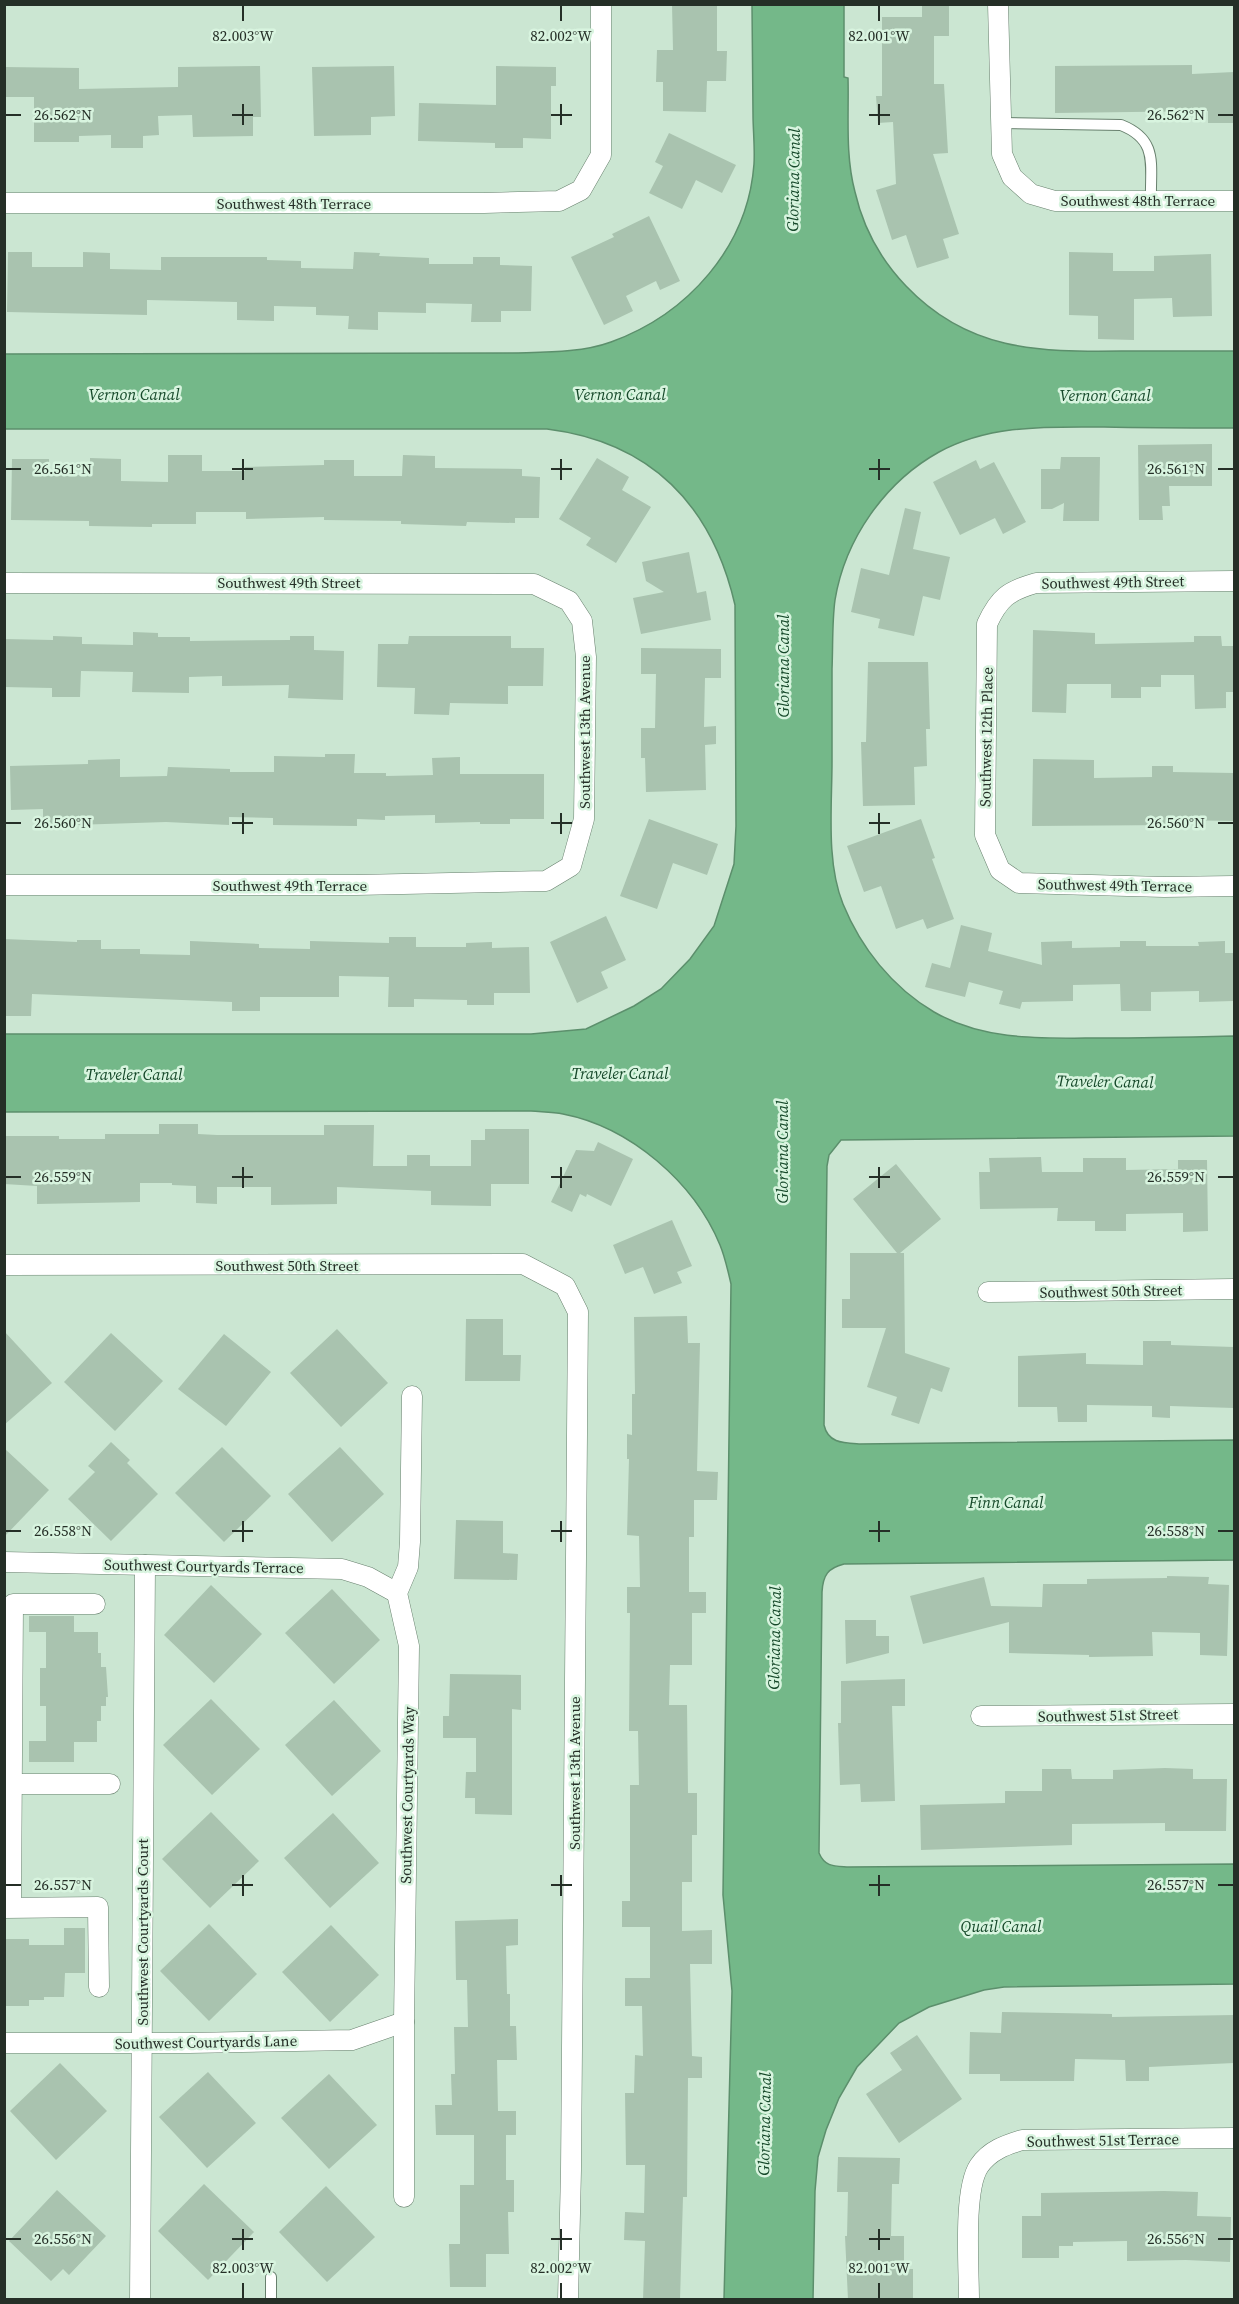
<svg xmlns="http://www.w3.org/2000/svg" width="1239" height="2304" font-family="'Source Serif 4',serif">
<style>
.water{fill:#74b889;stroke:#5c8f6c;stroke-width:1.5}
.building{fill:#a9c3af}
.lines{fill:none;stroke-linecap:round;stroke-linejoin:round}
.service-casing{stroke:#68806e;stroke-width:12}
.minor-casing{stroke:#68806e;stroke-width:21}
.service{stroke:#fff;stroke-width:10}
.minor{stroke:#fff;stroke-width:20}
.ticks{fill:none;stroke:#252f27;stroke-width:2}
.labels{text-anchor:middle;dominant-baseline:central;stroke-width:5;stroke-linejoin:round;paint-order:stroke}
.street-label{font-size:15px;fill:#252f27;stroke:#d8f4df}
.water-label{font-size:16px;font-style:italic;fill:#16492a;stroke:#d8f4df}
.ticks-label{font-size:15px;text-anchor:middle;fill:#252f27;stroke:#d8f4df;stroke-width:5;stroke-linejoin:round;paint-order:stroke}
</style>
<rect width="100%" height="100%" fill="#cbe6d2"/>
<!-- water -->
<path class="water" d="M752 5H844V77L848 78C849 115 845 155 855 192 863 227 881 260 906 286 968 351 1037 352 1121 351 1159 351 1197 351 1234 351V428C1191 428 1147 428 1104 427 1047 427 991 424 939 452 885 482 845 539 835 600 832 622 833 646 832 669 832 700 832 731 832 762 832 807 826 862 843 904 861 948 892 987 934 1012 986 1042 1045 1038 1104 1038 1147 1038 1191 1037 1234 1036V1136L841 1140 829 1155 827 1166 824 1425C828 1443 843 1443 859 1444L1234 1440V1560L844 1564C828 1568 823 1575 822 1592L819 1853C825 1867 834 1866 848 1867L1234 1864V1984L1004 1987 984 1990 929 2007 899 2023 857 2067 839 2098 826 2130 818 2157 815 2191 813 2300 724 2299 732 1991 723 1895 731 1284C728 1271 725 1257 720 1245 694 1182 630 1127 563 1114 553 1112 542 1112 531 1111L4 1112 5 1034H531L586 1029 634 1006 661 989 690 959 714 926 734 864 736 826 735 605C712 505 651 442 547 429H5L4 354 512 353C545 352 581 353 611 342 688 314 748 247 754 164 755 147 753 130 753 114 753 77 752 41 752 5Z"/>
<!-- building -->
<g class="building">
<polygon points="672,4 717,4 717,51 727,51 726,81 707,81 706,112 663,111 663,82 656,82 657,50 673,50"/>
<polygon points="922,5 949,5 949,36 934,36 934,84 944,84 948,153 933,154 959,234 943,239 949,258 917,268 906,235 892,240 876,190 896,184 893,122 878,123 876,96 882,96 882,17 922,17"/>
<polygon points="1192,65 1192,74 1234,72 1234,123 1208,123 1208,111 1055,113 1055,66"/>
<polygon points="260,66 261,117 253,117 253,136 193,137 192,115 158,116 159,135 143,136 143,148 111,148 111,135 79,136 79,142 34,142 34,97 4,97 4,67 79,68 79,89 178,87 178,67"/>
<polygon points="394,66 395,116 371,117 371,135 314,136 312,67"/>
<polygon points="496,66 556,67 556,86 551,86 551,139 523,138 523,148 495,148 495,143 418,141 419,103 496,105"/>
<polygon points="669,133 736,165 722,193 696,180 682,209 649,193 663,166 655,162"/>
<polygon points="649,216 680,281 660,290 656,281 626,296 633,311 604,325 571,257 614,237 612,234"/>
<polygon points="8,252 32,252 32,267 83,267 83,252 110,253 110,269 161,270 161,257 267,257 267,260 301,261 301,268 353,269 354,252 380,253 379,256 429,258 429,264 473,264 473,257 500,257 500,265 532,266 531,311 501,311 501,322 471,322 472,304 426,303 426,313 378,312 378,330 348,329 349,316 316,315 316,307 274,306 274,321 237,320 237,302 147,300 147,315 7,312"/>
<polygon points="1069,252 1113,253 1113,271 1154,271 1154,256 1211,254 1212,316 1173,317 1172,298 1134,299 1134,340 1098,339 1098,316 1069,315"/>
<polygon points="1212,444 1212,486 1169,486 1170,506 1162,506 1163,520 1139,520 1138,445"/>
<polygon points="168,455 202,455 202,471 245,471 245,467 324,465 324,460 354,460 354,476 402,476 403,455 435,456 435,468 522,469 522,476 540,477 539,518 515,518 515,523 467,522 466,526 401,524 401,521 324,520 324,517 246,519 246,512 196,512 196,524 152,524 152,527 89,526 89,521 11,520 12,459 49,459 49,475 90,475 90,458 121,459 121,481 168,482"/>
<polygon points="1061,457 1100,457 1099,521 1063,521 1064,503 1052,509 1041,509 1041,469 1060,469"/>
<polygon points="597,458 629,477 622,490 651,507 616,563 586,545 591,538 559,519"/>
<polygon points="976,460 980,469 994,462 1026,522 1003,534 995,518 960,535 933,482"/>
<polygon points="905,508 921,512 913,549 950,557 940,600 923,596 914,636 878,628 880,619 851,612 861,568 889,575"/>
<polygon points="689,552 697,593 706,591 711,620 641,634 633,598 664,592 646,581 642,562"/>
<polygon points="1033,630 1095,633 1095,644 1194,642 1194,636 1221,636 1222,646 1234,646 1234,692 1226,692 1226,708 1195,709 1194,675 1161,675 1161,687 1141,687 1141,698 1111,698 1111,684 1067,684 1066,713 1032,712"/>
<polygon points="133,632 158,633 158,637 190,637 190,641 290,640 290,636 314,636 314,650 344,651 343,700 288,698 289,685 222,686 222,676 189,677 189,693 132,692 133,672 81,671 80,697 52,697 52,688 4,687 4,639 53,640 53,636 82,637 82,644 133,645"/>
<polygon points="409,636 511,636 511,648 544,648 543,686 508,686 508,704 450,703 449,715 414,714 415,688 377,687 378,644 408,644"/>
<polygon points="641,648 721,649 721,678 705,678 704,727 716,726 716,744 705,745 706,790 646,792 645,758 641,758 641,728 655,728 656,674 641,674"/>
<polygon points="868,662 928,662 930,729 926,729 927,766 914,767 915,805 863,806 861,742 866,742"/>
<polygon points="325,754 355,754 354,773 386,773 386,776 433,775 432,758 460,757 460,774 544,774 544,819 510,819 510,824 480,824 480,822 435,823 435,815 385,816 385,820 357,819 357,826 273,825 273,818 229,817 229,825 166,822 43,826 43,809 11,810 10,766 88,764 88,760 120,759 120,777 167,776 168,767 230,769 230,772 274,772 274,756 325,757"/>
<polygon points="1033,759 1094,760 1094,778 1152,777 1152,766 1173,766 1173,772 1234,773 1234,821 1174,820 1174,825 1032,826"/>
<polygon points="649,819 718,844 707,875 673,863 657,909 620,896"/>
<polygon points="921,819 935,858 932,859 954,919 927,929 923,919 896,929 881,886 864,892 847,846"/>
<polygon points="606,916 626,960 601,972 608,988 577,1003 550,942"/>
<polygon points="961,925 992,933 988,951 1042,965 1041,942 1072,941 1072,948 1120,947 1120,941 1146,941 1146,946 1199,946 1198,942 1225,941 1225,953 1234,953 1234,998 1233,998 1233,1001 1199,1002 1199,991 1151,992 1151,1011 1121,1011 1120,984 1073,985 1073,1001 1022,1002 1020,1009 999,1004 1003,991 969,982 965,997 925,987 932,963 950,968"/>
<polygon points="389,937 416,937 416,947 466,947 466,943 492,942 492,948 529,947 530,993 494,993 494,1005 467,1005 467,1000 414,999 414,1007 388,1007 389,977 339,976 339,997 260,997 260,1011 232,1011 232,1002 32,994 31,1016 4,1016 4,939 77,942 77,940 101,940 101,949 140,949 140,954 190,955 190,941 259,944 259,948 310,949 310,941 389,943"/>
<polygon points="159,1124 198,1124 198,1134 217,1135 324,1135 324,1125 374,1125 373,1166 407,1166 407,1155 430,1155 430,1166 471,1166 471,1140 485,1140 485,1129 529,1129 529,1184 491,1184 491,1206 431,1205 431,1191 337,1187 337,1204 271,1205 271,1187 217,1187 217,1204 196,1203 196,1186 172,1185 172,1183 140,1183 140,1202 37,1204 37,1186 4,1184 4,1136 59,1136 59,1139 105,1139 105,1134 159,1134"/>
<polygon points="598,1142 633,1159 611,1206 587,1194 586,1197 580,1194 572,1212 551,1202 576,1150 594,1151"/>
<polygon points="1041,1157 1042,1172 1083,1172 1083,1158 1126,1158 1126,1170 1178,1169 1178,1160 1207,1160 1208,1231 1183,1232 1183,1213 1126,1214 1126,1231 1095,1231 1095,1221 1057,1221 1058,1208 980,1209 979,1172 990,1172 989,1158"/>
<polygon points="896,1164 941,1219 900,1253 904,1253 905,1353 950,1368 942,1392 931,1388 919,1424 891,1415 897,1397 867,1387 886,1328 842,1328 842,1299 850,1299 850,1253 897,1253 853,1199"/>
<polygon points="672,1220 692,1266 677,1272 682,1283 654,1294 643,1267 625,1274 613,1245"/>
<polygon points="687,1316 688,1343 700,1343 697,1471 718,1472 717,1500 694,1500 694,1537 689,1537 689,1592 706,1592 706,1613 692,1613 692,1665 670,1665 669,1705 687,1705 688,1793 697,1793 697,1835 692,1835 692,1882 682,1882 682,1931 712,1930 712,1964 690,1964 692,2056 702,2057 702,2078 688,2078 687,2197 683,2197 680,2300 643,2300 645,2241 624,2240 625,2212 644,2213 645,2165 626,2165 625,2093 634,2093 635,2055 643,2056 642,2006 625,2006 625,1978 650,1978 650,1927 622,1927 622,1901 630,1901 630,1785 639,1785 638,1731 629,1731 630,1613 627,1613 627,1587 640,1587 639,1536 627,1535 629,1459 627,1459 627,1434 632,1435 632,1394 635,1394 634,1317"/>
<polygon points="466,1319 503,1319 503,1355 521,1355 520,1381 465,1381"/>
<polygon points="337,1329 388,1383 341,1427 290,1373"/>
<polygon points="4,1331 52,1383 4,1425"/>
<polygon points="111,1333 163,1381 115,1431 64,1382"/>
<polygon points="224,1334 271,1372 226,1426 178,1389"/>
<polygon points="1143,1341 1171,1341 1171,1345 1234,1347 1234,1408 1170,1406 1170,1418 1152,1417 1152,1406 1087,1405 1087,1422 1058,1422 1057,1407 1018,1407 1018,1356 1086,1353 1086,1364 1143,1365"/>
<polygon points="111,1442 130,1460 127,1463 158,1494 111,1541 68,1499 95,1472 88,1466"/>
<polygon points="222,1447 271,1496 224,1542 175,1493"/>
<polygon points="340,1447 384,1494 332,1542 288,1494"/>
<polygon points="4,1448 49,1490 4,1537"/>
<polygon points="456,1520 503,1521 503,1553 518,1554 517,1580 454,1579"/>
<polygon points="1167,1576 1209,1577 1208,1584 1229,1585 1227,1656 1200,1655 1200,1633 1152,1632 1153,1656 1089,1657 1089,1655 1009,1653 1009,1622 923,1644 910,1596 984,1577 991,1606 1042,1607 1043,1584 1087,1584 1087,1579 1167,1578"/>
<polygon points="211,1585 262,1634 214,1683 164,1635"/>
<polygon points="332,1589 380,1640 334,1684 285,1633"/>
<polygon points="29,1616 74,1616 74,1632 98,1632 98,1653 101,1653 101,1667 106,1667 108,1697 106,1697 106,1706 101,1706 101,1721 97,1721 97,1742 74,1742 74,1762 29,1762 29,1741 46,1741 46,1706 40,1706 40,1668 46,1668 46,1632 29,1632"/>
<polygon points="845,1620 876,1620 876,1636 889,1636 889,1653 846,1664"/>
<polygon points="450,1674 521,1675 521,1710 512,1709 512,1815 475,1814 475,1798 465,1798 466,1772 476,1772 476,1738 443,1738 443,1716 449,1716"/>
<polygon points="905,1679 905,1706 892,1706 895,1801 861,1802 860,1784 840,1785 838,1723 841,1723 841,1681"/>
<polygon points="211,1699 260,1749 212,1795 163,1745"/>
<polygon points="334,1700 381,1751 332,1796 285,1745"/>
<polygon points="1165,1768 1193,1769 1193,1779 1227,1779 1226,1831 1165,1831 1165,1823 1072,1824 1072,1845 921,1850 920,1805 1005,1803 1005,1791 1042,1791 1042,1769 1071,1769 1072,1779 1113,1779 1113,1770"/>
<polygon points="211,1812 259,1861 210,1908 162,1859"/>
<polygon points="333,1813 379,1863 330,1908 284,1858"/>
<polygon points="518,1919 518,1945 506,1946 507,1994 510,1994 510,2026 516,2026 517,2060 497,2060 498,2111 516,2111 516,2135 506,2135 506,2180 514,2180 514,2212 508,2212 509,2254 486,2254 486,2287 450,2287 449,2244 460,2244 460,2185 474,2185 474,2135 436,2135 435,2105 452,2105 451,2074 455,2074 454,2027 468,2027 467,1980 456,1980 455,1921"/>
<polygon points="209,1924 257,1974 209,2021 160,1971"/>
<polygon points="331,1925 379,1975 330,2022 282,1972"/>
<polygon points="64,1928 85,1928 85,1973 65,1973 64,1997 44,1997 44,2000 29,2000 29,2006 4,2006 4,1939 29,1939 29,1945 64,1945"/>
<polygon points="1002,2012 1112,2014 1112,2017 1234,2015 1234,2063 1149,2067 1149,2081 1126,2081 1125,2060 1075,2059 1074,2081 1000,2081 1000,2074 969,2074 970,2032 1001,2033"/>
<polygon points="917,2035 962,2099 899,2143 866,2094 902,2070 890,2053"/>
<polygon points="60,2063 107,2111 56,2160 10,2111"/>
<polygon points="208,2072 256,2123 207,2168 159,2117"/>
<polygon points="329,2074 377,2125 329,2169 281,2118"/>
<polygon points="838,2157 900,2158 899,2184 892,2184 891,2236 904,2236 904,2269 913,2269 913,2300 848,2300 845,2236 847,2236 848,2192 837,2192"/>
<polygon points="204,2184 254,2232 208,2280 158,2231"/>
<polygon points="326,2186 375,2237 327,2282 279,2232"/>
<polygon points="57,2190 106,2236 69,2275 63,2269 51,2281 9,2241"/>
<polygon points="1164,2191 1198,2192 1197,2216 1231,2217 1230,2262 1186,2260 1127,2261 1127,2241 1073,2242 1073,2246 1059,2246 1059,2258 1022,2258 1022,2216 1041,2216 1041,2193"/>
</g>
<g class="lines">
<defs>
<g id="service">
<path d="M1001 123 1121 125C1159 140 1150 165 1151 200"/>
<polyline points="271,2300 271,2277"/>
</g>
<g id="minor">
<polyline points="998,4 1002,154 1012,177 1031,194 1055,201 1234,201"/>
<polyline points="4,203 484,203 559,201 581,190 601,155 601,4"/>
<path d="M1234 581 1036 583C1008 591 999 598 987 624L985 835 1000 870 1019 883 1164 887 1234 886"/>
<polyline points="4,583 534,584 569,601 582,621 586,657 584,819 571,866 546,881 356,885 4,885"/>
<polyline points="4,1265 523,1264 565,1286 578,1312 571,2170 568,2300"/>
<polyline points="988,1292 1234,1289"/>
<polyline points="4,1562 342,1569 368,1577 397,1593"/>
<polyline points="981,1716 1234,1714"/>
<polyline points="12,1784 110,1784"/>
<polyline points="11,1907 13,1604 95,1604"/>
<polyline points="4,1908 98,1907 99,1987"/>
<polyline points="4,2043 189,2043 352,2040 404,2022"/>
<polyline points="404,2197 404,2022 409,1646 397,1593 408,1567 410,1542 412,1396"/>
<polyline points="140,2300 145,1565"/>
<path d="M969 2300C969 2268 963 2190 979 2166 990 2150 1006 2145 1022 2140L1234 2138"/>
</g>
</defs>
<!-- service casing -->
<use href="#service" class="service-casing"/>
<!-- minor casing -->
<use href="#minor" class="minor-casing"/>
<!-- service -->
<use href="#service" class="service"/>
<!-- minor -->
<use href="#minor" class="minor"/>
</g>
<!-- ticks -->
<path class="ticks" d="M243 6V21M561 6V21M879 6V21M243 104V125M561 104V125M879 104V125M6 115H21M232 115H253M551 115H572M869 115H890M1218 115H1233M243 459V480M561 459V480M879 459V480M6 469H21M232 469H253M551 469H572M869 469H890M1218 469H1233M243 813V834M561 813V834M879 813V834M6 823H21M232 823H253M551 823H572M869 823H890M1218 823H1233M243 1167V1188M561 1167V1188M879 1167V1188M6 1177H21M232 1177H253M551 1177H572M869 1177H890M1218 1177H1233M243 1521V1542M561 1521V1542M879 1521V1542M6 1531H21M232 1531H253M551 1531H572M869 1531H890M1218 1531H1233M243 1875V1896M561 1875V1896M879 1875V1896M6 1885H21M232 1885H253M551 1885H572M869 1885H890M1218 1885H1233M243 2229V2250M561 2229V2250M879 2229V2250M6 2239H21M232 2239H253M551 2239H572M869 2239H890M1218 2239H1233M243 2283V2298M561 2283V2298M879 2283V2298"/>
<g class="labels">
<!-- street labels -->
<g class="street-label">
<text x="1138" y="200">Southwest 48th Terrace</text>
<text x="294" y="203">Southwest 48th Terrace</text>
<text x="289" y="582">Southwest 49th Street</text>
<text transform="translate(1113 582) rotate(-1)">Southwest 49th Street</text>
<text transform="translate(584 732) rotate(-90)">Southwest 13th Avenue</text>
<text transform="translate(986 737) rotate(-89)">Southwest 12th Place</text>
<text x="290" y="885">Southwest 49th Terrace</text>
<text transform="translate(1115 885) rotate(1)">Southwest 49th Terrace</text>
<text x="287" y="1265">Southwest 50th Street</text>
<text transform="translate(1111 1291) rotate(-1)">Southwest 50th Street</text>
<text transform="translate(204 1566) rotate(1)">Southwest Courtyards Terrace</text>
<text transform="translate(1108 1715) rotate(-1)">Southwest 51st Street</text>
<text transform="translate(574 1773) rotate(-90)">Southwest 13th Avenue</text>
<text transform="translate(407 1795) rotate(-89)">Southwest Courtyards Way</text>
<text transform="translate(142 1932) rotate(-90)">Southwest Courtyards Court</text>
<text transform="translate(206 2042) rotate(-1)">Southwest Courtyards Lane</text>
<text transform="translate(1103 2140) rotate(-1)">Southwest 51st Terrace</text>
</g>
<!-- water labels -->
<g class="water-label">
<text transform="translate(793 180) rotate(-89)">Gloriana Canal</text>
<text x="134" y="394">Vernon Canal</text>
<text x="620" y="394">Vernon Canal</text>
<text x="1105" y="395">Vernon Canal</text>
<text transform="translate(783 666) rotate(-90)">Gloriana Canal</text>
<text x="620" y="1073">Traveler Canal</text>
<text x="134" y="1074">Traveler Canal</text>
<text transform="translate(1105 1081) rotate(1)">Traveler Canal</text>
<text transform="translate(782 1152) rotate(-90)">Gloriana Canal</text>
<text x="1006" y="1502">Finn Canal</text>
<text transform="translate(774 1638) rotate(-89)">Gloriana Canal</text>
<text x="1001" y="1926">Quail Canal</text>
<text transform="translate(764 2124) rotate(-89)">Gloriana Canal</text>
</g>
</g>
<g class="ticks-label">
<text x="243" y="41">82.003°W</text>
<text x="561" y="41">82.002°W</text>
<text x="879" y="41">82.001°W</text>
<text x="63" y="120">26.562°N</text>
<text x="1176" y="120">26.562°N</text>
<text x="63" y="474">26.561°N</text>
<text x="1176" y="474">26.561°N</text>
<text x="63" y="828">26.560°N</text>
<text x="1176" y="828">26.560°N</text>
<text x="63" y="1182">26.559°N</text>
<text x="1176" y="1182">26.559°N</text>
<text x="63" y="1536">26.558°N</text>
<text x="1176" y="1536">26.558°N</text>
<text x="63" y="1890">26.557°N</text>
<text x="1176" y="1890">26.557°N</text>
<text x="63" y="2244">26.556°N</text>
<text x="1176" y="2244">26.556°N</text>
<text x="243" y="2273">82.003°W</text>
<text x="561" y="2273">82.002°W</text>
<text x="879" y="2273">82.001°W</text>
</g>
<!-- border -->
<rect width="1239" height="2304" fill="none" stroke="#252f27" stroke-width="12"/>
</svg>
